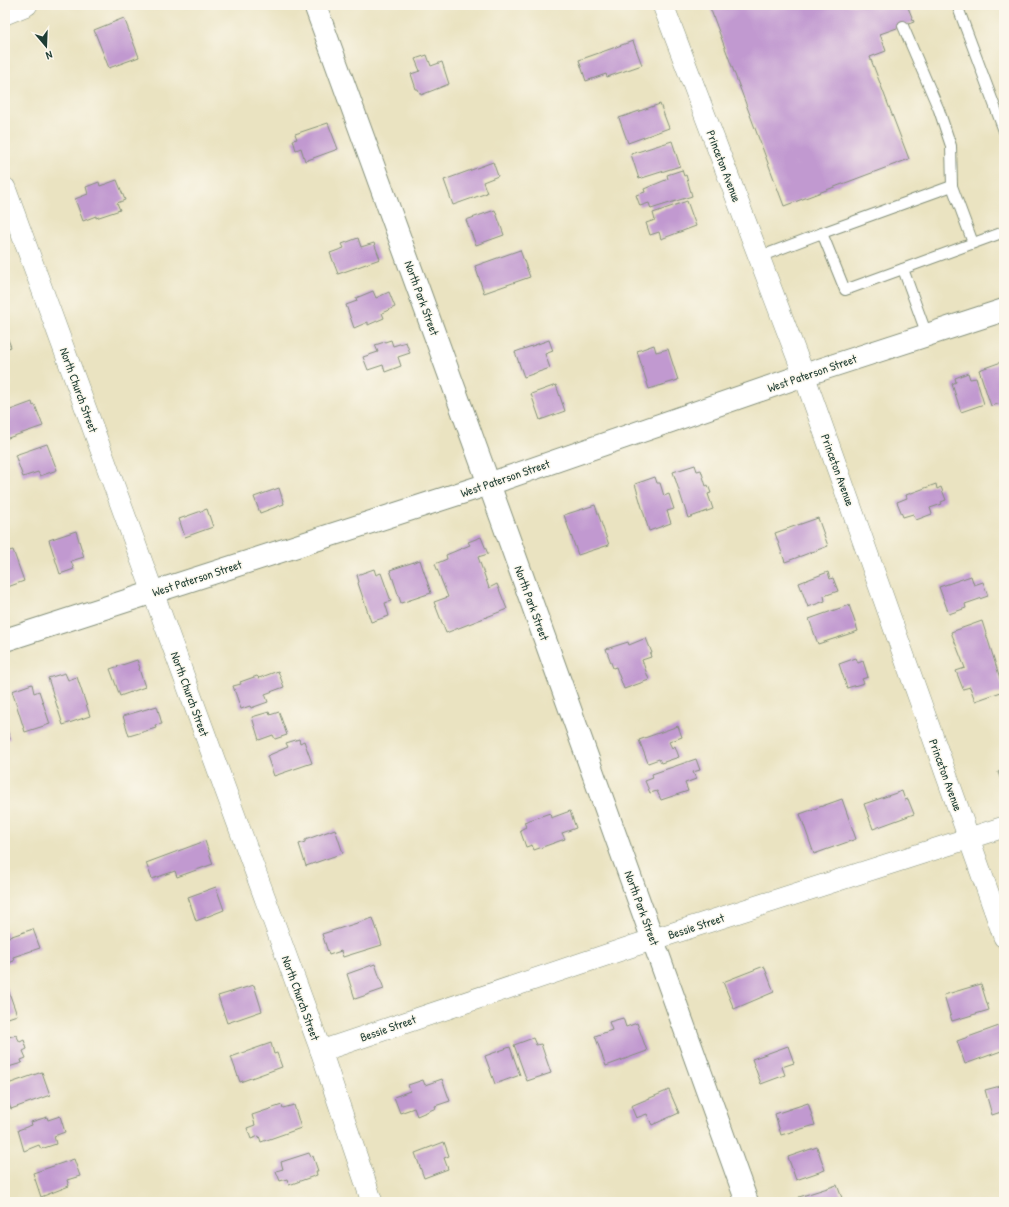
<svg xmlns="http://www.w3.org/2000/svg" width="1009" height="1207" font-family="'Patrick Hand',sans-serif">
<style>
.building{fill:#c199d0}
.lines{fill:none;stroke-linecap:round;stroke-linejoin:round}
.lane-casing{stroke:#84907a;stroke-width:12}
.street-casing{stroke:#84907a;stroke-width:22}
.secondary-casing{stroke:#84907a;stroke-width:24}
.primary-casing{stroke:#84907a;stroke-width:24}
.lane{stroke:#fff;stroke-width:10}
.street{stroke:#fff;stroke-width:21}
.secondary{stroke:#fff;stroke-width:22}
.primary{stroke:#fff;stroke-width:22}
.labels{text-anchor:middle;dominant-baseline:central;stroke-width:3;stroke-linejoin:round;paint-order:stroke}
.street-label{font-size:12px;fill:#1f3d34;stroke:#fbf7ec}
</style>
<rect width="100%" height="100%" fill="#fbf7ec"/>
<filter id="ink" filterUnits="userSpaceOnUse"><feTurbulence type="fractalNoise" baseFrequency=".025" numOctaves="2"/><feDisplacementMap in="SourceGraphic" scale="8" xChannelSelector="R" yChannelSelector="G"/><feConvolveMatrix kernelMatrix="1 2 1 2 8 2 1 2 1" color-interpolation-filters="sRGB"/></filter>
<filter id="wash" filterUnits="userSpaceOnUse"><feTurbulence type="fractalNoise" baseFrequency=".012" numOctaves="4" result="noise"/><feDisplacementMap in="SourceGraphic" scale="16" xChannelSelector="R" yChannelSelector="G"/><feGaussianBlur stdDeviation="0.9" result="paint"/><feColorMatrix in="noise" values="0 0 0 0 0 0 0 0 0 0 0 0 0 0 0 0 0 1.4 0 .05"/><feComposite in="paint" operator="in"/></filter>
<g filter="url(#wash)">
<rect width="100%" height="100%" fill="#eae3c1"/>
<g id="blocks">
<!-- building -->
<g class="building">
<polygon points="709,5 869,5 870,8 877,5 907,5 914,22 880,34 886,51 870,57 909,159 784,206"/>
<polygon points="124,18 139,57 109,68 94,30"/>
<polygon points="633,41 642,65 607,77 606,74 586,81 579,60"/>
<polygon points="427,55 431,66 442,62 449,84 421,95 418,89 416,89 411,74 420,71 415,59"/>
<polygon points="660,104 669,128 628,143 619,118"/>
<polygon points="328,123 338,149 305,161 301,148 296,150 293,140 297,139 295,134"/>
<polygon points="672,141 680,166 639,179 631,154"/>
<polygon points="493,162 498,176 483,182 487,193 453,205 444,180"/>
<polygon points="682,170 684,176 686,175 692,196 651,209 649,203 640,206 636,195 645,192 644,189 668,179 667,175"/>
<polygon points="117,180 125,200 117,203 120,210 96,218 96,216 83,221 75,199 88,194 86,187 99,182 100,186"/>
<polygon points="687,201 696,226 661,239 659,232 650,235 646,223 655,220 653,213"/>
<polygon points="495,210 504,235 476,245 466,220"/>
<polygon points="358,238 361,247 374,243 380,259 338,274 330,253 344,248 342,244"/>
<polygon points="520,250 530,277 484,293 475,266"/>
<polygon points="373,291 376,298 389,292 395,307 382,313 384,318 368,325 368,322 354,328 346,305 357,301 356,298"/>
<polygon points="5,332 11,347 5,349"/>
<polygon points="391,340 393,346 406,342 410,353 398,357 401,366 385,372 383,365 368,370 363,357 378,352 375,345"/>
<polygon points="549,340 553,351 545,354 550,368 524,377 515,352"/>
<polygon points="654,345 656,352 668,349 678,380 649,389 637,351"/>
<polygon points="1004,361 1004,402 991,406 979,370"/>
<polygon points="968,373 970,379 976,378 984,404 961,412 952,384 956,382 955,378"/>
<polygon points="556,385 565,411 540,420 531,394"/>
<polygon points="32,402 33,406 35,405 43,426 5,439 5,412"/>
<polygon points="47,444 57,470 40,476 38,472 23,477 15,455"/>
<polygon points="695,465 697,471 701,470 706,486 708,485 711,493 708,494 713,509 688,518 673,472"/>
<polygon points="655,477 657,483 660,483 664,496 669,494 674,509 667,511 671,523 649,531 635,484"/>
<polygon points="936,484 937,489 941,487 946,500 941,502 942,504 930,508 932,514 916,520 913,514 903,517 897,502 907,498 906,495"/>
<polygon points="279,488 284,504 260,513 254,497"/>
<polygon points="595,505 609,545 578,555 564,515"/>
<polygon points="207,509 213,527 185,537 179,519"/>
<polygon points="818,518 828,546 785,562 775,533"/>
<polygon points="76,531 84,557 71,561 74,569 60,574 49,540"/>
<polygon points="481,537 488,554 478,557 489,588 497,584 507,609 446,633 434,602 448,597 435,564 447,559 446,555 470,545 468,542"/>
<polygon points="13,550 24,581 5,588 5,552"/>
<polygon points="420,560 431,593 401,603 390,570"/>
<polygon points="374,569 376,575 381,573 391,601 385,603 389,616 371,622 358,583 359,582 357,575"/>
<polygon points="828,572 830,579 833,578 838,591 824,596 825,601 808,607 799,583"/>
<polygon points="971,576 974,585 983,582 988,596 965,604 966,608 949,614 939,587"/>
<polygon points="849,605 858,631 818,644 809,619"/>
<polygon points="982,621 1004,691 975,701 970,687 963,689 956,671 965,668 951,632"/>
<polygon points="646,638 652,653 650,654 651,657 642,660 649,680 624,689 616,667 613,668 606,649 628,642 629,645"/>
<polygon points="856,658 858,663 863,661 868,677 862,679 864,683 847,688 839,664"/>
<polygon points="137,660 140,668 139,669 145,687 120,696 110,669"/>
<polygon points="278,671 284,687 265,694 268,702 251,708 250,706 241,709 233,686 241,684 240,682 257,676 259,678"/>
<polygon points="65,673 68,680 77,677 90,716 63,725 48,678"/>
<polygon points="32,684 34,693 39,691 50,724 25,732 12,691"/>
<polygon points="157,706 162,724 155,725 156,728 129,736 123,716"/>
<polygon points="269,712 270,715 279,712 287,735 275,739 273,735 259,740 252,717"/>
<polygon points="5,725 10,739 5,740"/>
<polygon points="678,726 682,737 669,742 672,748 675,746 679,757 661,763 659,759 648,763 639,740"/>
<polygon points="299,739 300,743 304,741 312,763 274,776 267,756 288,747 286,743"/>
<polygon points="696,759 700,770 693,772 696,779 685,783 688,791 661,800 657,791 650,793 645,781 653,778 652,774"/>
<polygon points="1004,770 1004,788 998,772"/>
<polygon points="902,791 905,800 908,799 914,814 873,829 864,804"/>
<polygon points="842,799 856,839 814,854 800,814"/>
<polygon points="570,811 576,828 562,833 565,839 534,850 532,845 526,847 520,830 526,827 524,822 550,813 551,818"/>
<polygon points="335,829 343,853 306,866 299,844 305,842 305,840"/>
<polygon points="205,841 213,864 177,877 175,871 152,879 146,863"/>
<polygon points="216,887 224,910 196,921 188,897"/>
<polygon points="373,918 382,945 343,957 341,951 329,955 322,934"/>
<polygon points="33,929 40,948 13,957 14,961 5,964 5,932 7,931 9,937"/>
<polygon points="375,964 384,989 355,999 347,974"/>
<polygon points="764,966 774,992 734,1009 723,982"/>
<polygon points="981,984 989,1010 952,1021 944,995"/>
<polygon points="254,985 262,1011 227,1023 218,996"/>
<polygon points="7,987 17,1015 5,1019 5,988"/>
<polygon points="623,1018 626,1027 637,1023 647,1051 606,1066 595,1036 612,1030 609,1022"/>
<polygon points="999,1026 1004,1041 1004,1050 965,1064 957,1041"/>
<polygon points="16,1035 20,1042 24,1040 27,1049 23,1051 26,1058 21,1060 22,1063 5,1068 5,1038"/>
<polygon points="533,1038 536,1045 541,1044 551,1073 527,1081 514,1045"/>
<polygon points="271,1043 274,1054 277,1053 282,1067 240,1082 231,1057"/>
<polygon points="788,1046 794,1063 782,1067 785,1075 761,1084 752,1059"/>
<polygon points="510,1047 520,1075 495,1084 485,1056"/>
<polygon points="42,1072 50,1095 11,1109 5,1094 5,1085"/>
<polygon points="442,1079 450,1101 435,1106 436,1108 417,1116 414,1108 400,1113 394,1097 410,1091 408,1085 423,1080 425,1085"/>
<polygon points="1004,1085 1004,1111 992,1115 985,1090"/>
<polygon points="669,1090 679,1113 652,1125 647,1114 636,1118 631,1106"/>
<polygon points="808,1103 815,1125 781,1135 775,1114"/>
<polygon points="282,1105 283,1108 294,1105 301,1128 261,1142 259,1136 251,1139 247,1128 255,1125 252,1115"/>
<polygon points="60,1116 65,1132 54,1136 56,1144 41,1149 39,1145 24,1151 18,1130 32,1125 31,1122 47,1117 48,1120"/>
<polygon points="444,1142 449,1156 444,1158 448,1169 424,1178 415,1153"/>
<polygon points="817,1147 825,1170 796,1180 788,1157"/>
<polygon points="309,1153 311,1157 313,1156 318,1171 316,1171 317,1175 289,1185 287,1179 280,1181 276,1171 283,1169 281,1162"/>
<polygon points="74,1159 80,1176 67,1180 69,1186 41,1197 33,1173"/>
<polygon points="837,1185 842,1198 831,1202 800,1202 799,1197"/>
</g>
</g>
</g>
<g filter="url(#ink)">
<use href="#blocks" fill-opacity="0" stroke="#84907a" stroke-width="1"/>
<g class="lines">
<defs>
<g id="lane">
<polyline points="957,5 1004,131"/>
<polyline points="903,26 939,110 951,146 952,186"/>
<polyline points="822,233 952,186 973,243"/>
<polyline points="759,257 822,233 845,290 1004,232"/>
<polyline points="903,269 927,335"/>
</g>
<g id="street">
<polyline points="663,5 804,375 1004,937"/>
<polyline points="5,14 27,5"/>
<polyline points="5,188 321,1051 372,1202"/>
<polyline points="321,1051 633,946 1004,827"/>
</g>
<polyline id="secondary" points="5,640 489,484 804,375 1004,310"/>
<polyline id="primary" points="315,5 501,517 747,1202"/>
</defs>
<!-- lane casing -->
<use href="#lane" class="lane-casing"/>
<!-- street casing -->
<use href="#street" class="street-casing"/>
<!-- secondary casing -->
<use href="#secondary" class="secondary-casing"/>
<!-- primary casing -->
<use href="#primary" class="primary-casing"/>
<!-- lane -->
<use href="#lane" class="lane"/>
<!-- street -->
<use href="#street" class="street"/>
<!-- secondary -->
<use href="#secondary" class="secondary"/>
<!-- primary -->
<use href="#primary" class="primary"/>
</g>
</g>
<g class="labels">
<!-- street labels -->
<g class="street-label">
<text transform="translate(724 166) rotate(69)">Princeton Avenue</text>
<text transform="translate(422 298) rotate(70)">North Park Street</text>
<text transform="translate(812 373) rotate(-19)">West Paterson Street</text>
<text transform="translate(79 390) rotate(70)">North Church Street</text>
<text transform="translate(838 470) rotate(70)">Princeton Avenue</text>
<text transform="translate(505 478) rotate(-19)">West Paterson Street</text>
<text transform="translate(197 578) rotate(-18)">West Paterson Street</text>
<text transform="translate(532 603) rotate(70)">North Park Street</text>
<text transform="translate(190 694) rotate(70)">North Church Street</text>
<text transform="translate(946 775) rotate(70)">Princeton Avenue</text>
<text transform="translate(642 908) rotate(70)">North Park Street</text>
<text transform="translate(696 926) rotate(-18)">Bessie Street</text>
<text transform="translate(301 998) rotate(70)">North Church Street</text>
<text transform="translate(388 1028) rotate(-19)">Bessie Street</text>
</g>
</g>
<!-- margin -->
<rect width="1009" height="1207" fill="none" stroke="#fbf7ec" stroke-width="20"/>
<!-- north arrow -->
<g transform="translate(46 46) rotate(161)" stroke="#fbf7ec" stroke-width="3" paint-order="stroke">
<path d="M0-3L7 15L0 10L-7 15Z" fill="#1f3d34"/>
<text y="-6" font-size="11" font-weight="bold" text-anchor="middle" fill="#1f3d34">N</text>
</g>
</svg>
